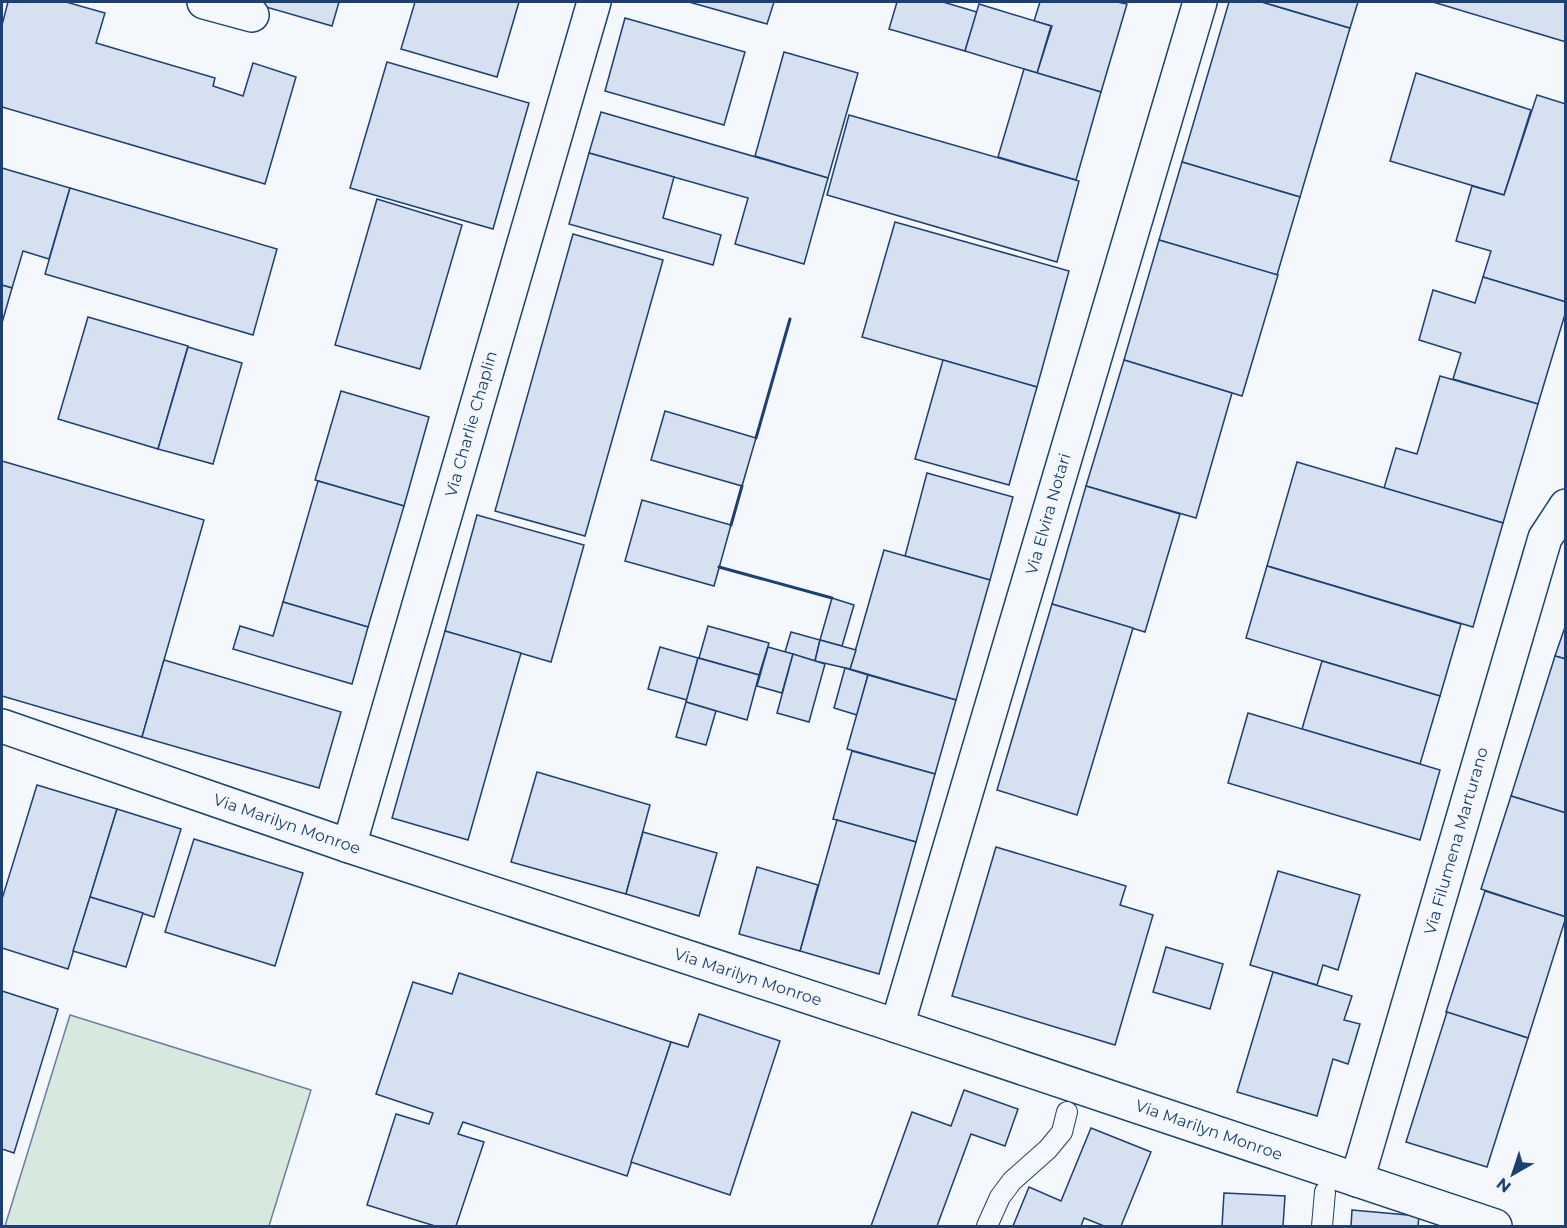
<svg xmlns="http://www.w3.org/2000/svg" width="1567" height="1228" font-family="Montserrat,sans-serif">
<style>
.pitch{fill:#d7e8df;stroke:#687fa3;stroke-width:1.5}
.building{fill:#d5e0f0;stroke:#1d3f73;stroke-width:1.5}
.lines{fill:none;stroke-linecap:round;stroke-linejoin:round}
.service-casing{stroke:#1d3f73;stroke-width:22}
.minor-casing{stroke:#1d3f73;stroke-width:36}
.service{stroke:#f4f7fb;stroke-width:20}
.minor{stroke:#f4f7fb;stroke-width:33}
.wall{stroke:#1d3f73;stroke-width:3}
.labels{text-anchor:middle;dominant-baseline:central;stroke-width:4.5;stroke-linejoin:round;paint-order:stroke}
.street-label{font-size:16px;fill:#1d3f73;stroke:#f4f7fb}
</style>
<rect width="100%" height="100%" fill="#f4f7fb"/>
<!-- pitch -->
<polygon class="pitch" points="70,1015 311,1090 269,1226 5,1226"/>
<!-- building -->
<g class="building">
<polygon points="8,2 66,2 105,13 96,43 215,78 213,86 243,96 253,63 296,77 265,184 2,107 2,25"/>
<polygon points="249,2 339,2 332,26"/>
<polygon points="415,2 519,2 497,77 401,49"/>
<polygon points="689,2 774,2 767,24"/>
<polygon points="897,2 943,2 977,12 965,51 889,29"/>
<polygon points="1040,2 1117,2 1127,4 1101,92 1037,73 1052,26 1034,21"/>
<polygon points="1229,2 1262,2 1350,28 1300,197 1182,162"/>
<polygon points="1262,2 1358,2 1350,28"/>
<polygon points="1433,2 1566,2 1566,42"/>
<polygon points="979,4 1051,26 1037,73 965,51"/>
<polygon points="625,18 745,52 724,125 605,91"/>
<polygon points="784,52 858,73 828,178 755,156"/>
<polygon points="387,62 529,103 493,229 350,188"/>
<polygon points="1024,69 1101,92 1076,180 998,157"/>
<polygon points="1416,73 1531,110 1504,195 1390,161"/>
<polygon points="1537,95 1566,104 1566,302 1483,277 1491,251 1456,241 1472,186 1504,195"/>
<polygon points="601,112 828,178 804,264 735,244 748,198 589,153"/>
<polygon points="849,115 1079,181 1057,262 827,195"/>
<polygon points="589,153 674,177 663,218 721,235 713,265 569,224"/>
<polygon points="1182,162 1300,197 1277,275 1159,240"/>
<polygon points="2,168 70,188 49,259 23,251 12,288 2,285"/>
<polygon points="70,188 277,249 253,335 45,274"/>
<polygon points="377,199 462,225 420,369 335,345"/>
<polygon points="895,222 1069,271 1037,387 862,337"/>
<polygon points="573,234 663,260 585,536 495,511"/>
<polygon points="1159,240 1278,275 1242,396 1124,360"/>
<polygon points="1483,277 1566,302 1566,311 1538,404 1453,379 1461,353 1419,340 1433,290 1475,303"/>
<polygon points="2,285 12,288 2,323"/>
<polygon points="88,317 188,346 158,449 58,419"/>
<polygon points="188,347 242,363 213,464 158,449"/>
<polygon points="943,360 1037,387 1009,485 915,459"/>
<polygon points="1124,360 1232,393 1196,518 1086,486"/>
<polygon points="1440,376 1538,404 1503,523 1384,488 1396,448 1417,454"/>
<polygon points="341,391 429,417 404,506 315,480"/>
<polygon points="665,411 756,438 742,486 651,460"/>
<polygon points="2,461 204,520 142,737 2,696"/>
<polygon points="1297,462 1503,523 1473,627 1267,566"/>
<polygon points="927,473 1013,497 990,580 905,556"/>
<polygon points="318,481 404,506 368,627 283,602"/>
<polygon points="1086,486 1180,514 1145,632 1052,604"/>
<polygon points="642,500 731,525 714,586 625,561"/>
<polygon points="477,515 584,545 551,662 445,631"/>
<polygon points="884,550 990,580 956,700 850,669"/>
<polygon points="1267,566 1461,624 1440,696 1246,638"/>
<polygon points="832,598 854,605 842,646 820,640"/>
<polygon points="283,602 368,627 352,684 233,649 240,626 273,636"/>
<polygon points="1052,604 1133,628 1077,815 997,790"/>
<polygon points="1566,624 1566,659 1555,656"/>
<polygon points="708,626 769,643 759,675 699,658"/>
<polygon points="445,631 521,653 468,840 392,818"/>
<polygon points="791,632 820,640 815,661 785,652"/>
<polygon points="820,640 856,650 850,669 815,661"/>
<polygon points="660,647 698,658 687,700 648,689"/>
<polygon points="768,647 793,654 782,693 757,686"/>
<polygon points="793,654 825,664 809,722 777,713"/>
<polygon points="1555,656 1566,659 1566,813 1511,796"/>
<polygon points="698,658 759,675 747,720 686,702"/>
<polygon points="164,660 341,712 319,788 142,737"/>
<polygon points="1322,661 1440,696 1420,764 1302,729"/>
<polygon points="845,668 868,675 857,715 834,708"/>
<polygon points="868,675 956,700 935,774 847,749"/>
<polygon points="686,702 716,711 706,745 676,737"/>
<polygon points="1248,713 1440,770 1420,840 1228,783"/>
<polygon points="852,751 935,774 916,842 833,819"/>
<polygon points="537,772 650,805 626,894 511,862"/>
<polygon points="37,785 117,809 68,969 2,948 2,899"/>
<polygon points="1511,796 1566,813 1566,917 1481,889"/>
<polygon points="117,809 181,829 154,917 90,897"/>
<polygon points="837,820 916,842 879,974 800,951"/>
<polygon points="643,832 717,853 699,916 626,894"/>
<polygon points="194,839 303,873 275,966 165,932"/>
<polygon points="996,847 1126,886 1120,905 1153,915 1115,1045 952,996"/>
<polygon points="757,867 818,885 800,951 739,934"/>
<polygon points="1278,871 1360,895 1338,970 1323,965 1317,985 1250,965"/>
<polygon points="1485,891 1566,917 1528,1038 1446,1012"/>
<polygon points="90,897 143,913 126,967 73,951"/>
<polygon points="1166,947 1223,964 1210,1009 1153,992"/>
<polygon points="1273,972 1352,996 1344,1020 1360,1024 1348,1064 1333,1059 1317,1116 1237,1092"/>
<polygon points="459,973 671,1042 627,1176 463,1122 458,1134 484,1142 456,1226 435,1226 367,1205 396,1114 429,1124 433,1113 376,1094 413,982 452,994"/>
<polygon points="2,991 58,1009 14,1153 2,1149"/>
<polygon points="1447,1012 1528,1038 1487,1167 1406,1142"/>
<polygon points="699,1014 780,1041 730,1195 631,1162 671,1042 688,1047"/>
<polygon points="964,1090 1018,1109 1005,1146 971,1134 937,1226 871,1226 912,1112 951,1126"/>
<polygon points="1091,1128 1151,1152 1121,1226 1104,1226 1084,1218 1081,1226 1013,1226 1029,1187 1061,1201"/>
<polygon points="1224,1193 1285,1196 1283,1226 1222,1226"/>
<polygon points="1352,1210 1419,1216 1418,1226 1351,1226"/>
</g>
<g class="lines">
<defs>
<g id="service">
<polyline points="987,1226 1000,1197 1012,1181 1048,1149 1062,1132 1067,1112"/>
<polyline points="1322,1226 1325,1192"/>
</g>
<g id="minor">
<polyline points="204,2 252,15"/>
<polyline points="2,726 349,846 897,1026 1495,1226"/>
<polyline points="349,846 594,2"/>
<polyline points="897,1026 1200,2"/>
<polyline points="1357,1180 1545,538 1566,506"/>
</g>
</defs>
<!-- service casing -->
<use href="#service" class="service-casing"/>
<!-- minor casing -->
<use href="#minor" class="minor-casing"/>
<!-- service -->
<use href="#service" class="service"/>
<!-- minor -->
<use href="#minor" class="minor"/>
<!-- wall -->
<g class="wall">
<polyline points="756,438 790,319"/>
<polyline points="731,525 742,486"/>
<polyline points="719,567 832,598"/>
</g>
</g>
<g class="labels">
<!-- street labels -->
<g class="street-label">
<text transform="translate(471 424) rotate(-74)">Via Charlie Chaplin</text>
<text transform="translate(1048 514) rotate(-74)">Via Elvira Notari</text>
<text transform="translate(287 824) rotate(19)">Via Marilyn Monroe</text>
<text transform="translate(1456 841) rotate(-74)">Via Filumena Marturano</text>
<text transform="translate(748 977) rotate(18)">Via Marilyn Monroe</text>
<text transform="translate(1209 1130) rotate(19)">Via Marilyn Monroe</text>
</g>
</g>
<!-- border -->
<rect width="1567" height="1228" fill="none" stroke="#1d3f73" stroke-width="6"/>
<!-- north arrow -->
<g transform="translate(1513 1174) rotate(219)" stroke="#f4f7fb" stroke-width="4.5" paint-order="stroke">
<path d="M0-4.5L10 22L0 15L-10 22Z" fill="#1d3f73"/>
<text y="-9" font-size="16" font-weight="bold" text-anchor="middle" fill="#1d3f73">N</text>
</g>
</svg>
